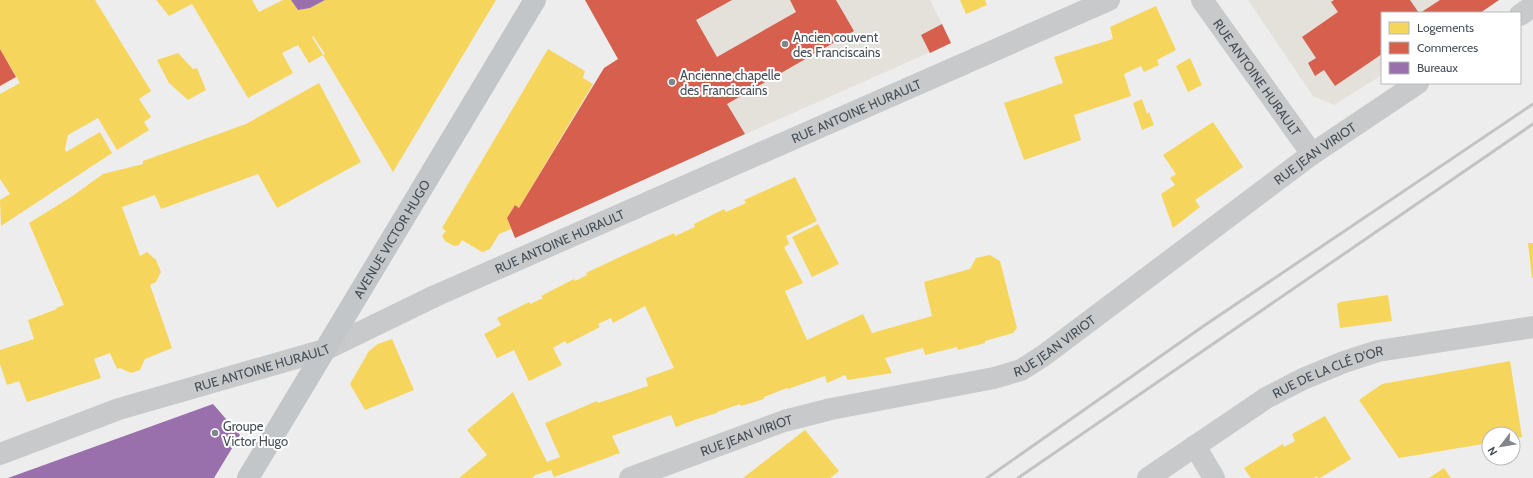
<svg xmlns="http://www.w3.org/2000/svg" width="1533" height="478" font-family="Cabin,sans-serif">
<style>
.commercial{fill:#e3e1da}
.homes{fill:#f6d55c}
.shops{fill:#d6604d}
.offices{fill:#9970ab}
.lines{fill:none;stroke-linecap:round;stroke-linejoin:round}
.minor{stroke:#c7c9cb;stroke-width:22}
.major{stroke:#c3c6c9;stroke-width:22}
.rail{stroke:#c2c3c5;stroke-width:3}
.poi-dot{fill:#80868c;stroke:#fff;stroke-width:1.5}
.labels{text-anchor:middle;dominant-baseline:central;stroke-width:4;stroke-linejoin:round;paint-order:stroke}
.poi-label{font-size:13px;fill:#464f57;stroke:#fff;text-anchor:start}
.street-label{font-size:13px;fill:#464f57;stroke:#fff}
</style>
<rect width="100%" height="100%" fill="#ededed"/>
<!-- commercial -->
<g class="commercial">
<polygon points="585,0 930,0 951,43 678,164"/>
<polygon points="1248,0 1499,0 1480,13 1382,13 1382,75 1334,105 1313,96"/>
</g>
<!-- homes -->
<g class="homes">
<polygon points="0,0 95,0 151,91 139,99 151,117 144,122 149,130 117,150 98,118 68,135 65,149 66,152 100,132 112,153 1,226 0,200 10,194 0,179 0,94 20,83 0,49"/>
<polygon points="156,0 252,0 259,12 283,0 291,0 298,10 310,8 325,0 496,0 393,172 323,55 325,54 313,36 312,37 323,55 309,63 298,45 282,53 293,73 248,98 192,4 169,16"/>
<polygon points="960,0 985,0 987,5 966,14"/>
<polygon points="1156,6 1176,50 1157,60 1159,65 1144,72 1141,66 1124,74 1131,96 1074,115 1081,140 1024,160 1004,103 1063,83 1054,57 1113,39 1110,27"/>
<polygon points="548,49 585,71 583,78 593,84 519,208 515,205 507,218 511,229 499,234 490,249 482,252 462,240 459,245 454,246 445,241 442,236 446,231 442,228"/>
<polygon points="178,53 193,69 197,68 206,90 188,100 169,83 157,60"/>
<polygon points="1190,58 1202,85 1188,92 1176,66"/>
<polygon points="319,83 361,162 277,208 258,174 161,209 155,195 122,207 140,256 147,252 156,260 161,272 156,282 150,285 172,348 145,359 140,370 131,373 120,368 117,369 110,353 94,359 101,378 27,402 19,381 7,385 0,364 0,350 34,339 28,320 57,309 56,308 64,305 29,223 71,197 103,174 143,164 143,161 246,124"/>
<polygon points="1142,99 1147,114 1149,112 1154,125 1142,130 1133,103"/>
<polygon points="1213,122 1243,167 1195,200 1200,207 1173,228 1161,194 1175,185 1170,178 1176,174 1163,155"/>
<polygon points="795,177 817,221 786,236 789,244 784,247 803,283 785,291 807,340 863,314 872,333 932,316 924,282 970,269 976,258 990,255 1000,261 1017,328 1013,333 985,341 985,343 958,350 957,347 925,355 923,348 885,358 892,373 848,380 845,375 827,383 825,376 788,389 787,388 764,397 764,399 741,406 740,404 717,412 717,413 694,420 676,427 671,415 612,436 620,453 554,477 551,470 535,475 532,478 459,478 487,455 467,430 513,392 547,462 560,457 545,423 597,401 598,403 648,386 646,378 674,368 645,306 613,323 611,318 598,324 600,327 567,344 565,341 553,348 562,365 529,381 514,350 497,358 484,334 501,325 497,318 529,302 530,304 543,298 541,296 574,279 575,281 587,275 586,273 622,256 674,233 675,236 695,227 694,224 724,209 726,212 746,203 744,200"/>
<polygon points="818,224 839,264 812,277 792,237"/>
<polygon points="1528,243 1533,243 1533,278 1532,278"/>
<polygon points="1388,295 1392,321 1340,328 1337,304 1340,302"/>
<polygon points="392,339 414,390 365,410 350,384 369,351 378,344"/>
<polygon points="1510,361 1522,437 1513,439 1513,434 1489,434 1489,443 1399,458 1359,400 1382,384"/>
<polygon points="1325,416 1351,459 1320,478 1318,478 1317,476 1314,478 1251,478 1244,468 1283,444 1284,447 1295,441 1292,434"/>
<polygon points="805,430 839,471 830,478 743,478"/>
<polygon points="1444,468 1451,478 1429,478"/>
</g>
<!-- shops -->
<g class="shops">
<polygon points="585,0 732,0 696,20 717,57 796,12 790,0 836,0 854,31 727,104 745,134 515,238 507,218 515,205 519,208 604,68 618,59"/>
<polygon points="1334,0 1410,0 1419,13 1382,13 1382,54 1335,86 1324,70 1315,76 1308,63 1316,58 1302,37 1338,12 1331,2"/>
<polygon points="1440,0 1499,0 1480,13 1420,13"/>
<polygon points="942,24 951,43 930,53 921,35"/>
<polygon points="0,49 16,77 0,86"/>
</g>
<!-- offices -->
<g class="offices">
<polygon points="291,0 325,0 310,8 298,10"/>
<polygon points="213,404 240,435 214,478 8,478"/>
</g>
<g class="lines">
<!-- minor -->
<g class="minor">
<path id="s1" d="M1202 0 1312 154"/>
<polyline points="1520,15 1533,6"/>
<polyline points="1195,446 1214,478"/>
<path id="s2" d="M0 454 119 409 324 350 435 296 1109 0"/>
<path id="s3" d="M630 478 784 421 831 409 994 378 1021 370 1043 356 1312 154 1418 83"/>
<path id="s4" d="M1148 478 1266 398 1303 379 1344 362 1378 351 1533 327"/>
</g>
<!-- major -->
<path class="major" id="s5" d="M248 478 535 0"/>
<!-- rail -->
<g class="rail">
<polyline points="987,478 1205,325 1533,104"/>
<polyline points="1018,478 1533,124"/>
</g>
</g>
<!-- markers -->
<g class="poi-dot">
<circle cx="785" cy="44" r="4"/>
<circle cx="672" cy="82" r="4"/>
<circle cx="215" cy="433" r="4"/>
</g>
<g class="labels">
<!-- poi labels -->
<g class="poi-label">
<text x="793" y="37">Ancien couvent<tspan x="793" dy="15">des Franciscains</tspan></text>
<text x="680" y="75">Ancienne chapelle<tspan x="680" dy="15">des Franciscains</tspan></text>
<text x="223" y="426">Groupe<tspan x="223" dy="15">Victor Hugo</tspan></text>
</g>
<!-- street labels -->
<g class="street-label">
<text stroke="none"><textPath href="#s1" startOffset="95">RUE ANTOINE HURAULT</textPath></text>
<text stroke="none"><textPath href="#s2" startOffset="924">RUE ANTOINE HURAULT</textPath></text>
<text stroke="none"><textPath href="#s3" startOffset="772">RUE JEAN VIRIOT</textPath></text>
<text stroke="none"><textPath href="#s5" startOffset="279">AVENUE VICTOR HUGO</textPath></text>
<text stroke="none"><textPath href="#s2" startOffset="600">RUE ANTOINE HURAULT</textPath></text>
<text stroke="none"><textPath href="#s3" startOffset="448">RUE JEAN VIRIOT</textPath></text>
<text stroke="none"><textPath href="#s2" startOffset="276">RUE ANTOINE HURAULT</textPath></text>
<text stroke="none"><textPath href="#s4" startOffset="210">RUE DE LA CLÉ D'OR</textPath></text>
<text stroke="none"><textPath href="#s3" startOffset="124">RUE JEAN VIRIOT</textPath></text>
</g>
</g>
<!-- legend -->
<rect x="1381" y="12" width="140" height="72" fill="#ffffff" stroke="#b5b9bc"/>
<rect x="1389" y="22" width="20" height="12" fill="#f6d55c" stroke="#b5b9bc"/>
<text x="1417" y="32" font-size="12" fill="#464f57">Logements</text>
<rect x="1389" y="42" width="20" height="12" fill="#d6604d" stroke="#b5b9bc"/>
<text x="1417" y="52" font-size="12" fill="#464f57">Commerces</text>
<rect x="1389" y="62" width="20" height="12" fill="#9970ab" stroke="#b5b9bc"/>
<text x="1417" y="72" font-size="12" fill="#464f57">Bureaux</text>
<!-- north arrow -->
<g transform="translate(1501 446) rotate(239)"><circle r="19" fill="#ffffff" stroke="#b5b9bc"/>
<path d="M0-3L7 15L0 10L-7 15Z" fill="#80868c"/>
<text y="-6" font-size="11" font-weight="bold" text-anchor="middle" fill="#464f57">N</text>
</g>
</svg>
